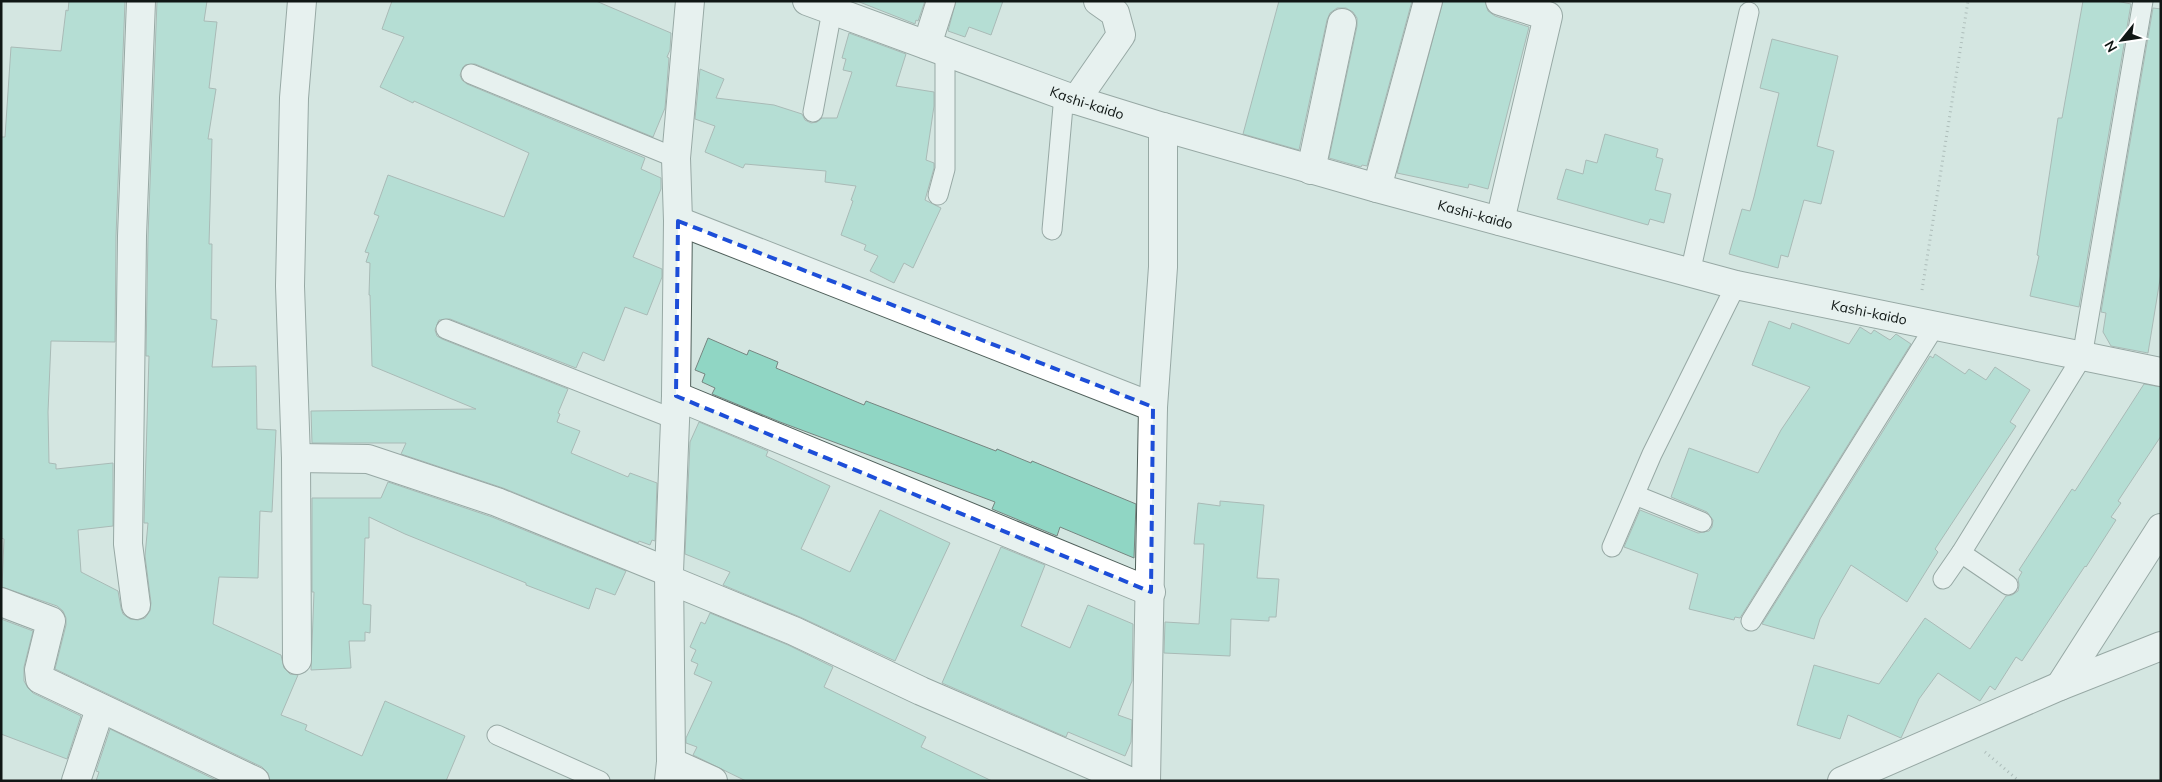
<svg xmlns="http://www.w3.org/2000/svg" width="2162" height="782" font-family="Mulish,sans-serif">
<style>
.building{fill:#90d6c4;stroke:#768681}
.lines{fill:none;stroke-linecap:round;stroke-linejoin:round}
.service-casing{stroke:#4f5f5a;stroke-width:21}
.minor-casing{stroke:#4f5f5a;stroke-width:30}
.path{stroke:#808d89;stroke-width:3;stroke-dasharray:1 4;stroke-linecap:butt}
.service{stroke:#fff;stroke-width:19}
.minor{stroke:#fff;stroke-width:28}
.marked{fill:none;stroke:#1d4ed8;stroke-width:4;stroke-dasharray:10 6;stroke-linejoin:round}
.labels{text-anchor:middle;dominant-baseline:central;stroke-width:5;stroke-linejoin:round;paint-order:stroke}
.street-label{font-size:14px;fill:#101715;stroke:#fff}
</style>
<rect width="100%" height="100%" fill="#d4e6e1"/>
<!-- building -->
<g class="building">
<polygon points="69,1 125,1 116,236 115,342 51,341 48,412 49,463 56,464 56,469 113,463 113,526 78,530 81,572 118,591 121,608 123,614 130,619 138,620 145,618 150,611 151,603 145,556 148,523 144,523 149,356 146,356 148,236 157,1 207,1 204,21 217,22 209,88 216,89 208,139 212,139 209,244 212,244 211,319 217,320 212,367 256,366 257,429 276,430 272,512 260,511 258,578 219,577 213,624 281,655 284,668 290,674 298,675 281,715 307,725 305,730 362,756 385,701 465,736 446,781 270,781 268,773 262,767 55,669 66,625 66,618 63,611 57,606 2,587 4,539 1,538 1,137 5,137 11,47 61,51 66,10 68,11"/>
<polygon points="392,1 596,1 671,33 670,50 667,57 669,58 665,108 653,137 475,64 465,65 460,75 462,80 467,84 645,158 641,169 661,178 661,189 633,257 662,269 662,277 647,315 625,307 604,361 583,352 576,368 450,319 439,320 435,330 437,336 442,339 568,389 558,413 560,414 557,422 580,431 571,453 628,477 630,473 657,483 655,541 652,540 650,545 639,541 638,543 503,488 401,454 406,443 312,443 311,411 476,409 372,366 370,295 369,295 370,263 366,262 369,253 365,252 379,216 374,214 388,175 504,217 529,153 414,101 413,103 380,87 404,37 382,29"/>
<polygon points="857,1 925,1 918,21 916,20 915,24"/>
<polygon points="956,1 1003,1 991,35 969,27 965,37 948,31"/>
<polygon points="1279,1 1412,1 1367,166 1362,165 1361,167 1329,158 1357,26 1357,18 1353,12 1346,8 1337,8 1330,13 1327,20 1299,150 1243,134"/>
<polygon points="1443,1 1485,1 1488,11 1495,16 1529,27 1488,189 1469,184 1468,188 1397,173"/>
<polygon points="2083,1 2116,1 2131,4 2079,307 2030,296 2039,256 2037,255 2058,118 2062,118"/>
<polygon points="2153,8 2161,9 2161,273 2148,353 2111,346 2103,332 2106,313 2101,312"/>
<polygon points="849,33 906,54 896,86 934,92 934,106 926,160 934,163 934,168 925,200 941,208 913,268 904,263 894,283 870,271 878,256 864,250 866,245 841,235 853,201 851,200 856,186 825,182 826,171 745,164 743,168 705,152 715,126 695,119 700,69 724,79 716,98 774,105 802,114 805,120 811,123 817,122 822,118 837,118 852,72 843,70 846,59 842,58"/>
<polygon points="1772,39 1838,56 1817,146 1834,151 1821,204 1804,200 1788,257 1781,255 1778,268 1729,254 1742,209 1750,211 1754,197 1779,93 1760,88"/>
<polygon points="1605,134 1658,149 1656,157 1663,159 1655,190 1671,194 1664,223 1650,219 1648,225 1557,199 1566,169 1583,174 1586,160 1597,163"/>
<polygon points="1769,321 1790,329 1792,323 1849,344 1860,327 1871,334 1874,330 1890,340 1896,334 1911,344 1740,618 1735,617 1734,620 1689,609 1698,574 1624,547 1640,510 1698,533 1709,531 1712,527 1713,520 1707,512 1671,497 1689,448 1758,473 1781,430 1810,387 1752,365"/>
<polygon points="708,338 747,355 749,350 778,362 776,368 864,405 866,401 996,451 997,449 1031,463 1032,461 1136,504 1134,558 1060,527 1057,536 992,509 995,502 780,422 712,394 715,388 702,382 705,374 695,370"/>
<polygon points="1935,354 1965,374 1969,369 1986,380 1995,367 2030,390 2010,422 2016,426 1935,549 1938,552 1907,602 1851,565 1820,619 1814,639 1762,624 1930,356 1933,358"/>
<polygon points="2144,384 2161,387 2161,436 2118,501 2121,503 2111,517 2116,520 2086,567 2085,566 2022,661 2016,657 1995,690 1990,686 1980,701 1938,673 1919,699 1901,738 1848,715 1840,739 1797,725 1814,665 1879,684 1925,618 1970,649 2006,596 2012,595 2018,591 2019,585 2018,579 2022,572 2019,570 2072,489 2075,491"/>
<polygon points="699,422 768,451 766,456 830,486 801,549 850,572 880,510 950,543 895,661 800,617 723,585 730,572 685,554 690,442"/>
<polygon points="388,482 492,517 626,571 615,595 596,588 589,609 526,585 526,583 405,534 369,517 369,538 365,538 363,604 371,605 370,633 365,632 365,641 349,641 351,668 311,670 314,592 312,592 312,498 381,498"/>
<polygon points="1220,501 1264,505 1257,578 1279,579 1276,617 1269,617 1269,621 1231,619 1230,656 1164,653 1165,622 1199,624 1204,544 1194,544 1198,503 1220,506"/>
<polygon points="1001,547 1045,565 1021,626 1070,648 1088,605 1133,624 1132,681 1118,715 1132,720 1131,742 1125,756 1068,732 1066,737 942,683"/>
<polygon points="710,613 788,645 833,667 824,687 926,737 921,747 992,781 746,781 693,755 697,747 686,743 686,738 712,682 694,674 698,664 691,661 696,650 690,647 701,622 705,624"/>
<polygon points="1,619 33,631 24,667 24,681 28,688 33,693 81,716 67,759 1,734"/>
<polygon points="110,729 218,781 96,781 99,772 96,771"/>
</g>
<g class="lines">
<defs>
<g id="service">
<polyline points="471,74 676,158"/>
<polyline points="813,112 832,11"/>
<polyline points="938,195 945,169 945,52"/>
<polyline points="1052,230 1064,95"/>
<polyline points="1690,273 1749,12"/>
<polyline points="446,329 674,419"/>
<polyline points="1635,495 1702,522"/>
<polyline points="1612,547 1652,454 1736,285"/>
<polyline points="1961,553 2008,585"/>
<polyline points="1943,579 1961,553 2082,357 2143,1"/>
<polyline points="1751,621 1935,326"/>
<polyline points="497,735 600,781"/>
</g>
<g id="minor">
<path id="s1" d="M807 1 1076 100 1163 127 1377 188 1736 285 2161 372"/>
<polyline points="1500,1 1548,16 1500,221"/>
<polyline points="927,45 941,1"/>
<polyline points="1076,100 1121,35 1115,13 1098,1"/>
<polyline points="1311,170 1342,23"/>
<polyline points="1377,188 1428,1"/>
<polyline points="678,221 1153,407"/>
<polyline points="676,396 1151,592"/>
<polyline points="296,458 368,459 497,502 669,572"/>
<polyline points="670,580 794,631 921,691 1129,781"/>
<polyline points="1,602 51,621 39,670 40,679 255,781"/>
<polyline points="136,605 128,544 132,236 141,1"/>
<polyline points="297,660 296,458 290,286 294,98 302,1"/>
<polyline points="2060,686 2161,528"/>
<polyline points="671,762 713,781"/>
<polyline points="76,781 100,709"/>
<polyline points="669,781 671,762 669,572 676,396 678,221 676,158 690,1"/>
<polyline points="1146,781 1153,407 1163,267 1163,127"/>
<polyline points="1842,781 2060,686 2161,646"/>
</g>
</defs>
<!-- service casing -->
<use href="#service" class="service-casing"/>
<!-- minor casing -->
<use href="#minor" class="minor-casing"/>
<!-- path -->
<g class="path">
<polyline points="1922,290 1968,1"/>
<polyline points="1985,752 2019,781"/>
</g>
<!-- service -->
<use href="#service" class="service"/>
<!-- minor -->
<use href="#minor" class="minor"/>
</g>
<!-- marked area -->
<path d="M0 0H2162V782H0ZM678 221 1153 407 1151 592 676 396Z" fill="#d4e6e1" fill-opacity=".55" fill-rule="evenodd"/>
<path class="marked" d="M678 221 1153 407 1151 592 676 396Z"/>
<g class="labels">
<!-- street labels -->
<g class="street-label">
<text stroke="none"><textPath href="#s1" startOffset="298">Kashi-kaido</textPath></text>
<text stroke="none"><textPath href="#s1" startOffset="702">Kashi-kaido</textPath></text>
<text stroke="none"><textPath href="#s1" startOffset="1108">Kashi-kaido</textPath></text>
</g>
</g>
<!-- border -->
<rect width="2162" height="782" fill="none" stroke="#101715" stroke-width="5"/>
<!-- north arrow -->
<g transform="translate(2122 40) rotate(240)" stroke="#ffffff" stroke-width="4" paint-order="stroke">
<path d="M0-4L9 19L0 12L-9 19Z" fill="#101715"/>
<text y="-8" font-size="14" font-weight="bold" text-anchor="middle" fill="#101715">N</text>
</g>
</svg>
